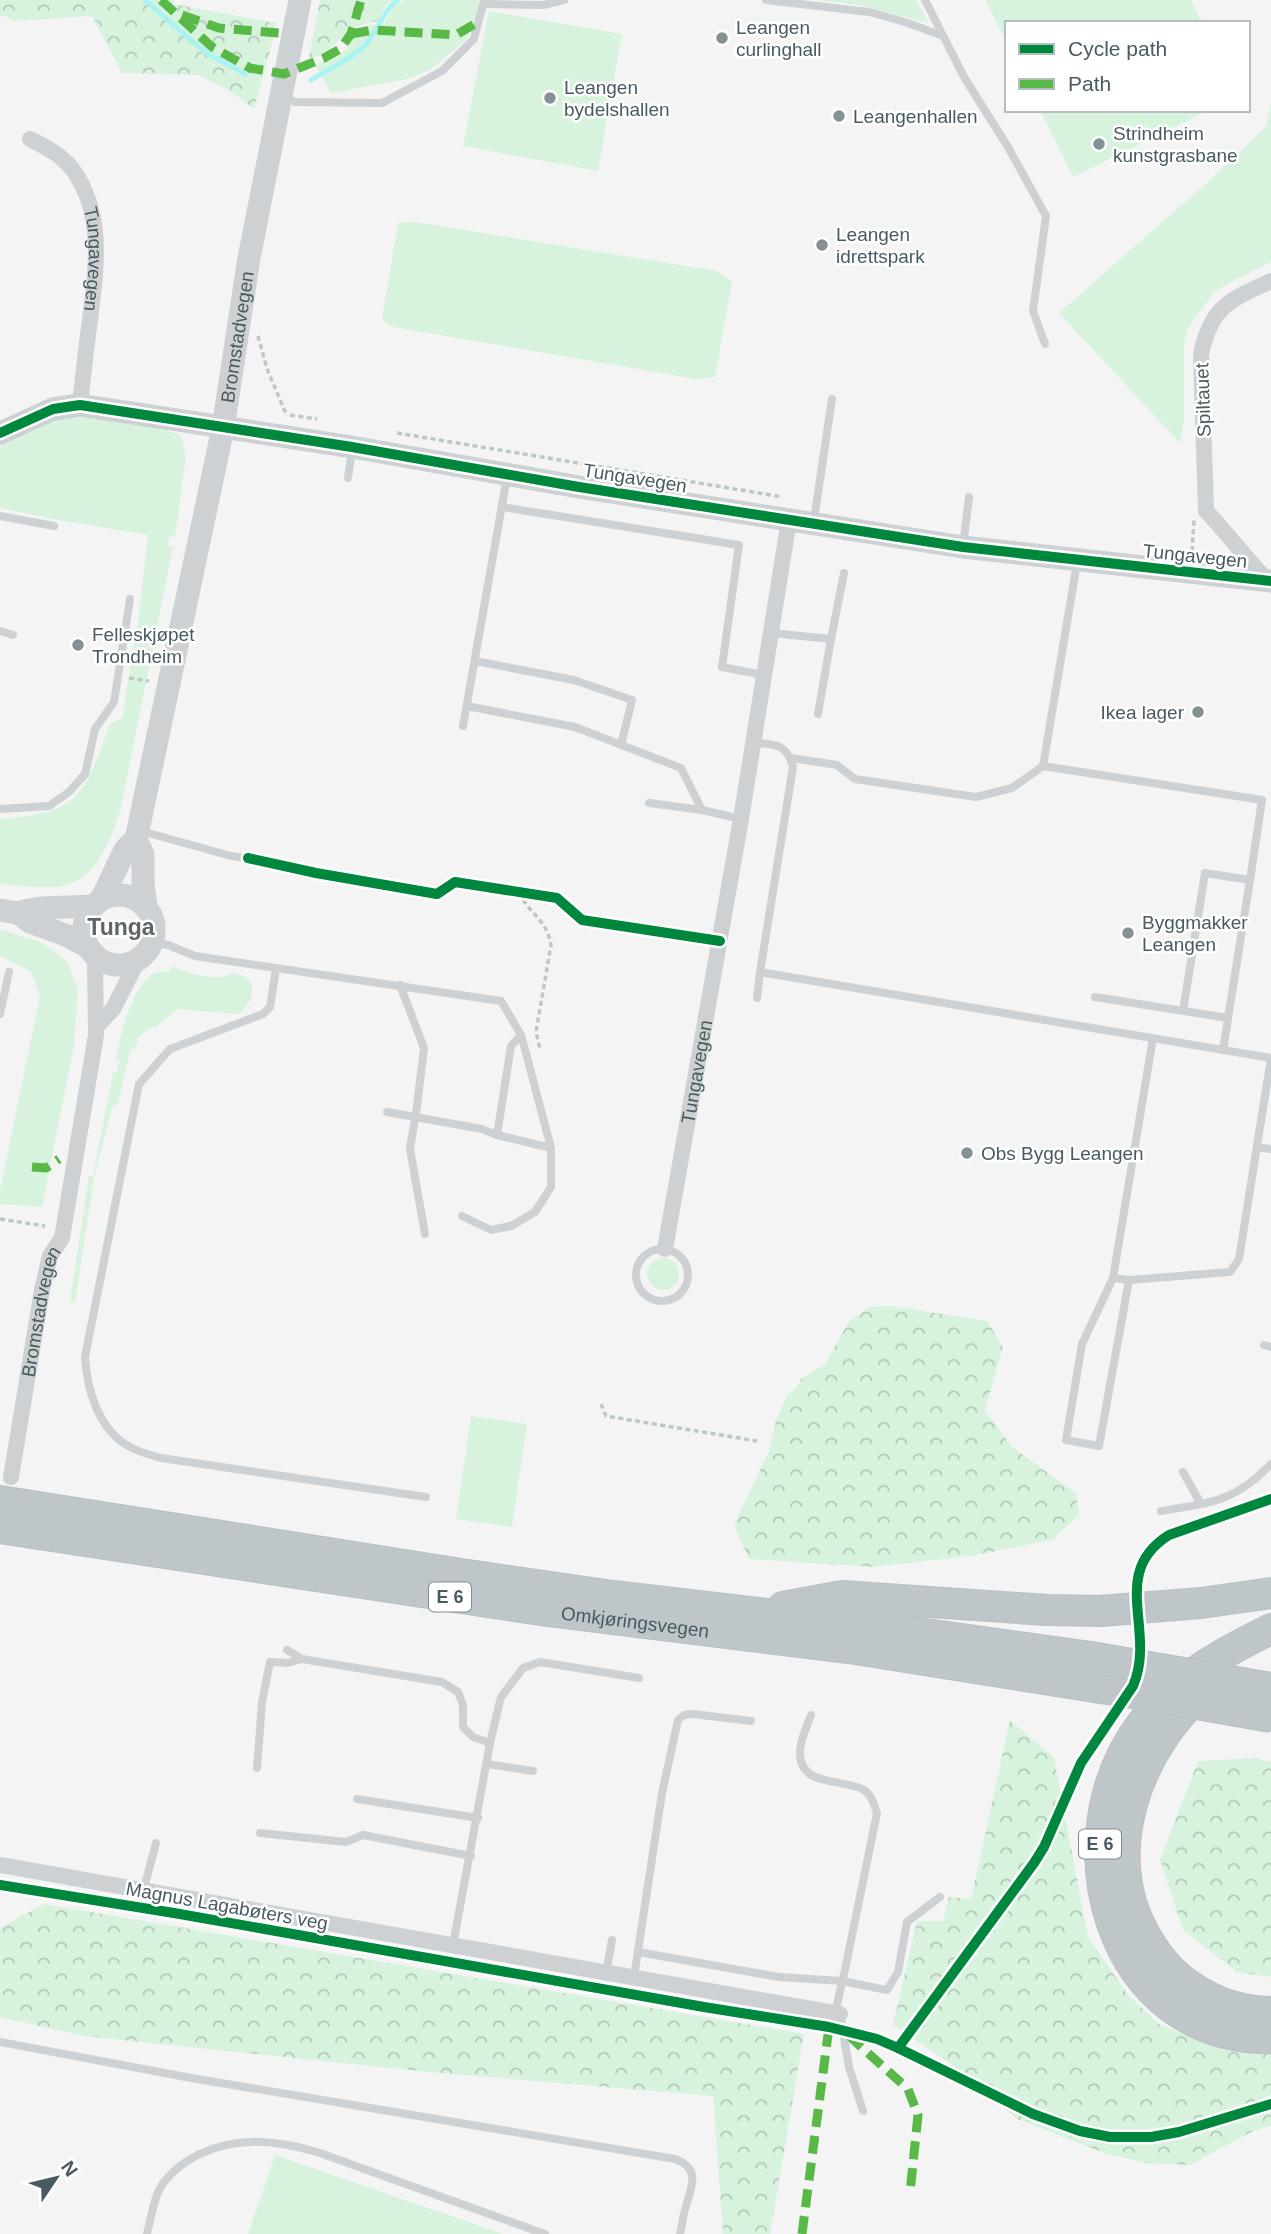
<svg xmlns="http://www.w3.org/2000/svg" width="1271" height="2234" font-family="Arial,sans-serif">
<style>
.grass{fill:#d8f3dd}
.forest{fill:url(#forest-crowns)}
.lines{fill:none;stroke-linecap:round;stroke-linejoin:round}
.stream{stroke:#abf3f3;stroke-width:5}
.highway-casing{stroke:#b8c0c4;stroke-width:32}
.path{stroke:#bbc9c2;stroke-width:3.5;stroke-dasharray:5 3.5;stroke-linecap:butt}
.lane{stroke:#cdd1d3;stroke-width:8}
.street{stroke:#cdd1d3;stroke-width:16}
.secondary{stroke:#cdd1d3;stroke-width:23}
.highway{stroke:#bec6ca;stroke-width:30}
.highway-bridge-casing{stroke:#b8c0c4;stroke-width:32;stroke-linecap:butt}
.lane-bridge{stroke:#cdd1d3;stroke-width:8}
.highway-bridge{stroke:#bec6ca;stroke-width:30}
.quiet{stroke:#58b947;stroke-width:9;stroke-dasharray:18 9;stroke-linecap:butt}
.cycleway-casing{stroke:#fff;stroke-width:15}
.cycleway{stroke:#00873e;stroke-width:10}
.poi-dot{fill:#859195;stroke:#fff;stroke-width:2.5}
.labels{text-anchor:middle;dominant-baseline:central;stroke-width:5;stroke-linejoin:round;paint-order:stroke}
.shield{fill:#fff;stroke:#808c91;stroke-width:2}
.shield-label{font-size:18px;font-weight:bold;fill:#495b62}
.poi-label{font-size:19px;fill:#495b62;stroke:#fff;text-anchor:start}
.street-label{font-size:19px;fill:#495b62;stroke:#fff}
.quarter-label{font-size:23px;font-weight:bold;fill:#5f6568;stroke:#fff}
</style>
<defs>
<pattern id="forest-crowns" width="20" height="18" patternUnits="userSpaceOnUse" patternTransform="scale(1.75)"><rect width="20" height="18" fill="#d8f3dd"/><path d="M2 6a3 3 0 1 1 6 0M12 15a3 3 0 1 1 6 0" fill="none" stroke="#b1c8b7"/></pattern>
</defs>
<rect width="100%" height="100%" fill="#f4f4f4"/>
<!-- grass -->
<g class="grass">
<polygon points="405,0 479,0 476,17 466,40 430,70 408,79 331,93 315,65 343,52 364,27 385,22 395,5"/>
<polygon points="820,0 916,0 929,23 858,5"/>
<polygon points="985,0 1191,0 1202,23 1007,23 1007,43"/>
<polygon points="489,11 622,34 598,171 463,146"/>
<polygon points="1271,102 1271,262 1238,278 1214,292 1187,330 1184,346 1184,419 1180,443 1059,313 1209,181 1266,127"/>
<polygon points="1040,110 1209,110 1073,177"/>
<polygon points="416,222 716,271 732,281 715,377 696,379 393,327 382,319 398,223"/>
<path d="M65 416 96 417 155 425 181 436 186 456 175 537 169 536 168 546 173 547 120 812C108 844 95 884 56 887 39 888 22 886 6 885L0 884V819C81 813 84 795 110 724L122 718 139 616 148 535 58 520 0 508V442Z"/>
<polygon points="0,929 43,943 68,963 78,990 74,1045 42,1207 0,1204 0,1189 40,997 31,972 0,956"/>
<path d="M172 966C186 973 204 978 220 977 225 977 231 973 236 974 260 976 254 1005 238 1014L177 1009 155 1028 153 1026 137 1038 138 1043 130 1052 118 1103 112 1108 94 1177 75 1303 70 1301 89 1176H93L113 1072H117L120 1060 116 1059C119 1037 133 985 153 974 158 971 164 972 169 972Z"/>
<circle cx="663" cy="1274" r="16"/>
<polygon points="471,1416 527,1424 512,1527 456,1519"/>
<polygon points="275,2155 503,2234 248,2234"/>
</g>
<!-- forest -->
<g class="forest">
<polygon points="0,0 174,0 174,4 275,23 274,36 254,109 233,93 199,75 122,73 92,16 14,21 4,15 0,18"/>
<path d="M320 0H392L388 3 378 21C367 23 356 25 346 33 334 44 327 56 309 58Z"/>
<polygon points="891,1306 987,1321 1003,1347 985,1410 1012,1447 1076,1493 1079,1515 1052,1540 970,1556 873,1567 749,1559 734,1525 769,1451 776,1420 787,1395 796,1388 801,1379 825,1364 850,1320 870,1307"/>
<polygon points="1010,1720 1054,1758 1088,1937 1128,1995 1160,2025 1224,2050 1271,2051 1271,2126 1253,2131 1190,2165 1146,2163 1104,2153 1017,2119 951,2064 893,2025 917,1921 943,1921 949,1897 971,1899"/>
<polygon points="1256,1758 1271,1762 1271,1977 1237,1972 1183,1930 1160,1860 1198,1761"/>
<polygon points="44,1904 804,2034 770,2234 723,2234 713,2096 429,2072 84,2036 0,2017 0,1928"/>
</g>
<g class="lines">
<!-- stream -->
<g class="stream">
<polyline points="145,0 205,52 245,74"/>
<path d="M311 80C328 69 352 59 366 44 378 31 384 9 398 0"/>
</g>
<defs>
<g id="highway">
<polyline points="0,1501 461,1574 613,1596 852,1624 1091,1657"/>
<path id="s5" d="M0 1528 541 1610 849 1648 1145 1695"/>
<polyline points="783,1607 842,1596 1047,1610 1101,1611 1201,1603 1271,1593"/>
<path d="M1271 1629C1222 1653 1176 1678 1143 1722 1054 1838 1108 2041 1271 2038"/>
<path d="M1206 1689C1138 1746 1098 1853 1145 1935 1154 1951 1164 1965 1178 1977 1205 1999 1236 2012 1271 2012"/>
</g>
</defs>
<!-- highway casing -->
<use href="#highway" class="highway-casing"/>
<!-- path -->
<g class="path">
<polyline points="258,336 267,369 287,416"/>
<polyline points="290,415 317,419"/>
<polyline points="397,433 783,497"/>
<polyline points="1192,551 1194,520"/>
<polyline points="129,678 149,681"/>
<path d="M520 892C526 913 546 916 551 945L536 1032 540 1049"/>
<polyline points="0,1219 45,1226"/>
<polyline points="601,1404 606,1416 757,1441"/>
</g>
<!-- lane -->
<g class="lane">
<polyline points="766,0 869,12 905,22 943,36"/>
<polyline points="925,0 964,77 1008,147 1046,216 1033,311 1045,344"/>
<polyline points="284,95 295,102 382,103 442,71 474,39 483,4 543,5 564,0"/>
<polyline points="348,478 352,450"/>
<polyline points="502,507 739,545 722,667 764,675"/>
<polyline points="0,516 54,526"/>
<polyline points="814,520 832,399"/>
<polyline points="963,546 969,497"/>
<polyline points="0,631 13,635"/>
<polyline points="771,633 831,639 844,573"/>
<polyline points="475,661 574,680 632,700 621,745"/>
<polyline points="467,706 575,727 681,768 702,810"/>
<polyline points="818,714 831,639"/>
<polyline points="463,726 507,477"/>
<path d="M753 742C776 746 786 742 793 767L760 972 757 998"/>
<polyline points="791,758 837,765 855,779 976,797 1012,788 1043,766 1077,563"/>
<polyline points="1043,766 1262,800 1250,880"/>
<polyline points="649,803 702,810 741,819"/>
<polyline points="0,809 49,806 69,792 85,774 95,729 114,702 130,599"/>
<polyline points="141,831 231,856 248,858"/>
<polyline points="153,942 168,945 195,956 501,1001 521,1035 526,1053 551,1148 551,1187 535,1212 511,1226 491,1230 462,1216"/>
<path d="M276 969 270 1007 263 1014 170 1049 139 1084 85 1357C87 1389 98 1430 130 1447 139 1452 151 1455 161 1458L426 1497"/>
<polyline points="760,972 1271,1058 1239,1259 1230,1272 1129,1280 1099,1446 1066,1440 1082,1344 1113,1278"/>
<polyline points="400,985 424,1048 417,1106"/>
<polyline points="1095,997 1228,1018"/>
<polyline points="1183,1011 1205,873 1250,880 1223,1050"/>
<polyline points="0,1014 9,972"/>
<polyline points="387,1112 482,1129 497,1135 551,1148"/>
<polyline points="497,1135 511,1046 521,1035"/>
<polyline points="1257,1147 1271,1149"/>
<polyline points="410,1149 425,1234"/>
<circle cx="662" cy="1275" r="26"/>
<polyline points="1129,1280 1113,1278 1153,1038"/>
<polyline points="1264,1345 1271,1347"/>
<polyline points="1183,1472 1201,1504"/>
<path d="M1161 1511C1212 1502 1233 1503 1271 1464"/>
<polyline points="287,1650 302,1659 442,1682 458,1692 463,1705 463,1727 473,1737 490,1743"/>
<path d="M811 1715C807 1726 800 1740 800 1752 799 1788 844 1778 864 1790 872 1795 874 1805 877 1813L846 1965 835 2013"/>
<polyline points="487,1764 533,1771"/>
<polyline points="257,1768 262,1702 270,1662 287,1663 302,1659"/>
<polyline points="357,1799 478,1818"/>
<polyline points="260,1833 346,1842 363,1835 471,1856"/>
<polyline points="143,1892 156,1843"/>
<polyline points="453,1945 490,1743 501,1697 523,1668 540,1662 639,1678"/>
<polyline points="638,1952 779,1977 842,1981 887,1990 898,1972 907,1922 940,1897"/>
<polyline points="606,1973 612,1940"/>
<polyline points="634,1977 662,1793 678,1720 684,1715 693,1714 751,1721"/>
<polyline points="840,2014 849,2067 863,2111"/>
<path d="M0 2042 191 2078 675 2159C701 2169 692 2185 686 2206 683 2215 682 2225 680 2234"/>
<path d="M147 2234C150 2220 153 2205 158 2192 165 2177 179 2166 192 2158 233 2135 274 2140 317 2152L545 2234"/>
</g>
<!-- street -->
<g class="street">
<path id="s1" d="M30 139C46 147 62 155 73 170 105 215 96 269 90 320 86 348 83 377 80 405"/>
<path d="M1268 581C1246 559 1228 534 1206 511L1201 354C1211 306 1230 300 1271 281"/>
<polyline points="97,1026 113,1009 138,960"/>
<path id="s2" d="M665 1249 741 819 789 520"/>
<path id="s3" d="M11 1477 42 1290 50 1256 62 1238 96 1035 95 956"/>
<polyline points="0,1865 840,2014"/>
</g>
<!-- secondary -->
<g class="secondary">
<polyline points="0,433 53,409 80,405 352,447 579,487 963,547 1271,581"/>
<polyline points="136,839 143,854 143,884 146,907"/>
<circle cx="119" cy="930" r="35"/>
<path id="s4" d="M102 898 125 850 136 839 138 830 223 428 249 258 300 0"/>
<polyline points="0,910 18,913 30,922 68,936 88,947"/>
<path d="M18 913C41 905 68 908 93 906"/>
</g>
<!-- highway -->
<use href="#highway" class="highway"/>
<defs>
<g id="highway-bridge">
<polyline points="1091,1657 1271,1688"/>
<polyline points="1145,1695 1271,1717"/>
</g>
</defs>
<!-- highway-bridge casing -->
<use href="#highway-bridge" class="highway-bridge-casing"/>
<!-- lane-bridge -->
<polyline class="lane-bridge" points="410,1149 417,1106"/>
<!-- highway-bridge -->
<use href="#highway-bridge" class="highway-bridge"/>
<!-- quiet -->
<g class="quiet">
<polyline points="161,0 212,47 250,68 284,74 324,58 340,49 351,34 361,0"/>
<polyline points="182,15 219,28 279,33"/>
<polyline points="351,34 373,30 456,35 478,22"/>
<polyline points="32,1167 46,1168 59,1159"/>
<polyline points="848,2035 908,2089 918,2115 910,2193"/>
<polyline points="802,2234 829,2027"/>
</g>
<defs>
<g id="cycleway">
<polyline points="0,433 53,409 80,405 352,447 579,487 963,547 1271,581"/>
<polyline points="248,858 316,873 437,894 455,882 557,898 582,920 720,941"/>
<polyline points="0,1885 174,1913 704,2007 829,2027 877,2039 898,2048 1033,2114 1080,2131 1110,2137 1151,2137 1179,2132 1271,2104"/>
<path d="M898 2048 1034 1863 1044 1847 1081 1763 1133 1686C1157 1631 1108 1573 1169 1535L1271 1499"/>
</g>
</defs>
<!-- cycleway casing -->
<use href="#cycleway" class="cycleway-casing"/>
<!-- cycleway -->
<use href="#cycleway" class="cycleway"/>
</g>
<!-- markers -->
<g class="poi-dot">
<circle cx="722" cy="38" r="7"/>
<circle cx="550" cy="98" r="7"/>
<circle cx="839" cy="116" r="7"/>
<circle cx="1099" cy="144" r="7"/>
<circle cx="822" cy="245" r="7"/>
<circle cx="78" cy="645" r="7"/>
<circle cx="1198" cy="712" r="7"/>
<circle cx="1128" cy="933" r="7"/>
<circle cx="967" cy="1153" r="7"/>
</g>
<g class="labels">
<!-- shield labels -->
<g class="shield">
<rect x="429" y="1582.5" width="42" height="29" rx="5"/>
<rect x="1079" y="1829.5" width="42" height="29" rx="5"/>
</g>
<g class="shield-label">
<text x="450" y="1597">E 6</text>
<text x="1100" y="1844">E 6</text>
</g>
<!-- poi labels -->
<g class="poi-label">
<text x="736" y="27">Leangen<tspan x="736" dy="22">curlinghall</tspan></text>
<text x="564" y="87">Leangen<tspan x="564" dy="22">bydelshallen</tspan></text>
<text x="853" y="116">Leangenhallen</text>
<text x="1113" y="133">Strindheim<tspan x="1113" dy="22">kunstgrasbane</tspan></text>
<text x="836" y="234">Leangen<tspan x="836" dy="22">idrettspark</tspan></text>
<text x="92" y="634">Felleskjøpet<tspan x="92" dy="22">Trondheim</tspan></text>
<text x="1184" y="712" text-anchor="end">Ikea lager</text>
<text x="1142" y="922">Byggmakker<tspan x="1142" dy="22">Leangen</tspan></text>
<text x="981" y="1153">Obs Bygg Leangen</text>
</g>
<!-- street labels -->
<g class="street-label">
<text stroke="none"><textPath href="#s1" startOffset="147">Tungavegen</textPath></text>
<text stroke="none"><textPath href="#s4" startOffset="581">Bromstadvegen</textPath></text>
<text transform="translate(1203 400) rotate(-92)">Spiltauet</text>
<text transform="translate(635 478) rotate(9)">Tungavegen</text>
<text transform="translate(1195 556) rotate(6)">Tungavegen</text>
<text stroke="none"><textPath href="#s2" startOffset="180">Tungavegen</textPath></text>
<text stroke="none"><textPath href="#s3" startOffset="168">Bromstadvegen</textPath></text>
<text stroke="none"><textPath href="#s5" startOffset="642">Omkjøringsvegen</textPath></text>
<text transform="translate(227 1906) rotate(10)">Magnus Lagabøters veg</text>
</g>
<!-- quarter labels -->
<g class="quarter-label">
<text x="121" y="927">Tunga</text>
</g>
</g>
<!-- legend -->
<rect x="1005" y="21" width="245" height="91" fill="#ffffff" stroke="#b6bdc0" stroke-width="2"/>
<rect x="1019" y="44" width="35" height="10" fill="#00873e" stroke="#b6bdc0" stroke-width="2"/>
<text x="1068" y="56" font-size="21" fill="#495b62">Cycle path</text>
<rect x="1019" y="79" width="35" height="10" fill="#58b947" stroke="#b6bdc0" stroke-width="2"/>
<text x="1068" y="91" font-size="21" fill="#495b62">Path</text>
<!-- north arrow -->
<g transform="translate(56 2178) rotate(55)" stroke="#ffffff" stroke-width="5" paint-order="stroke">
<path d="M0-5L12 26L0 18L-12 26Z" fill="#495b62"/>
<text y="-10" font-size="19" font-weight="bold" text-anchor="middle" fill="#495b62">N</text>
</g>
</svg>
